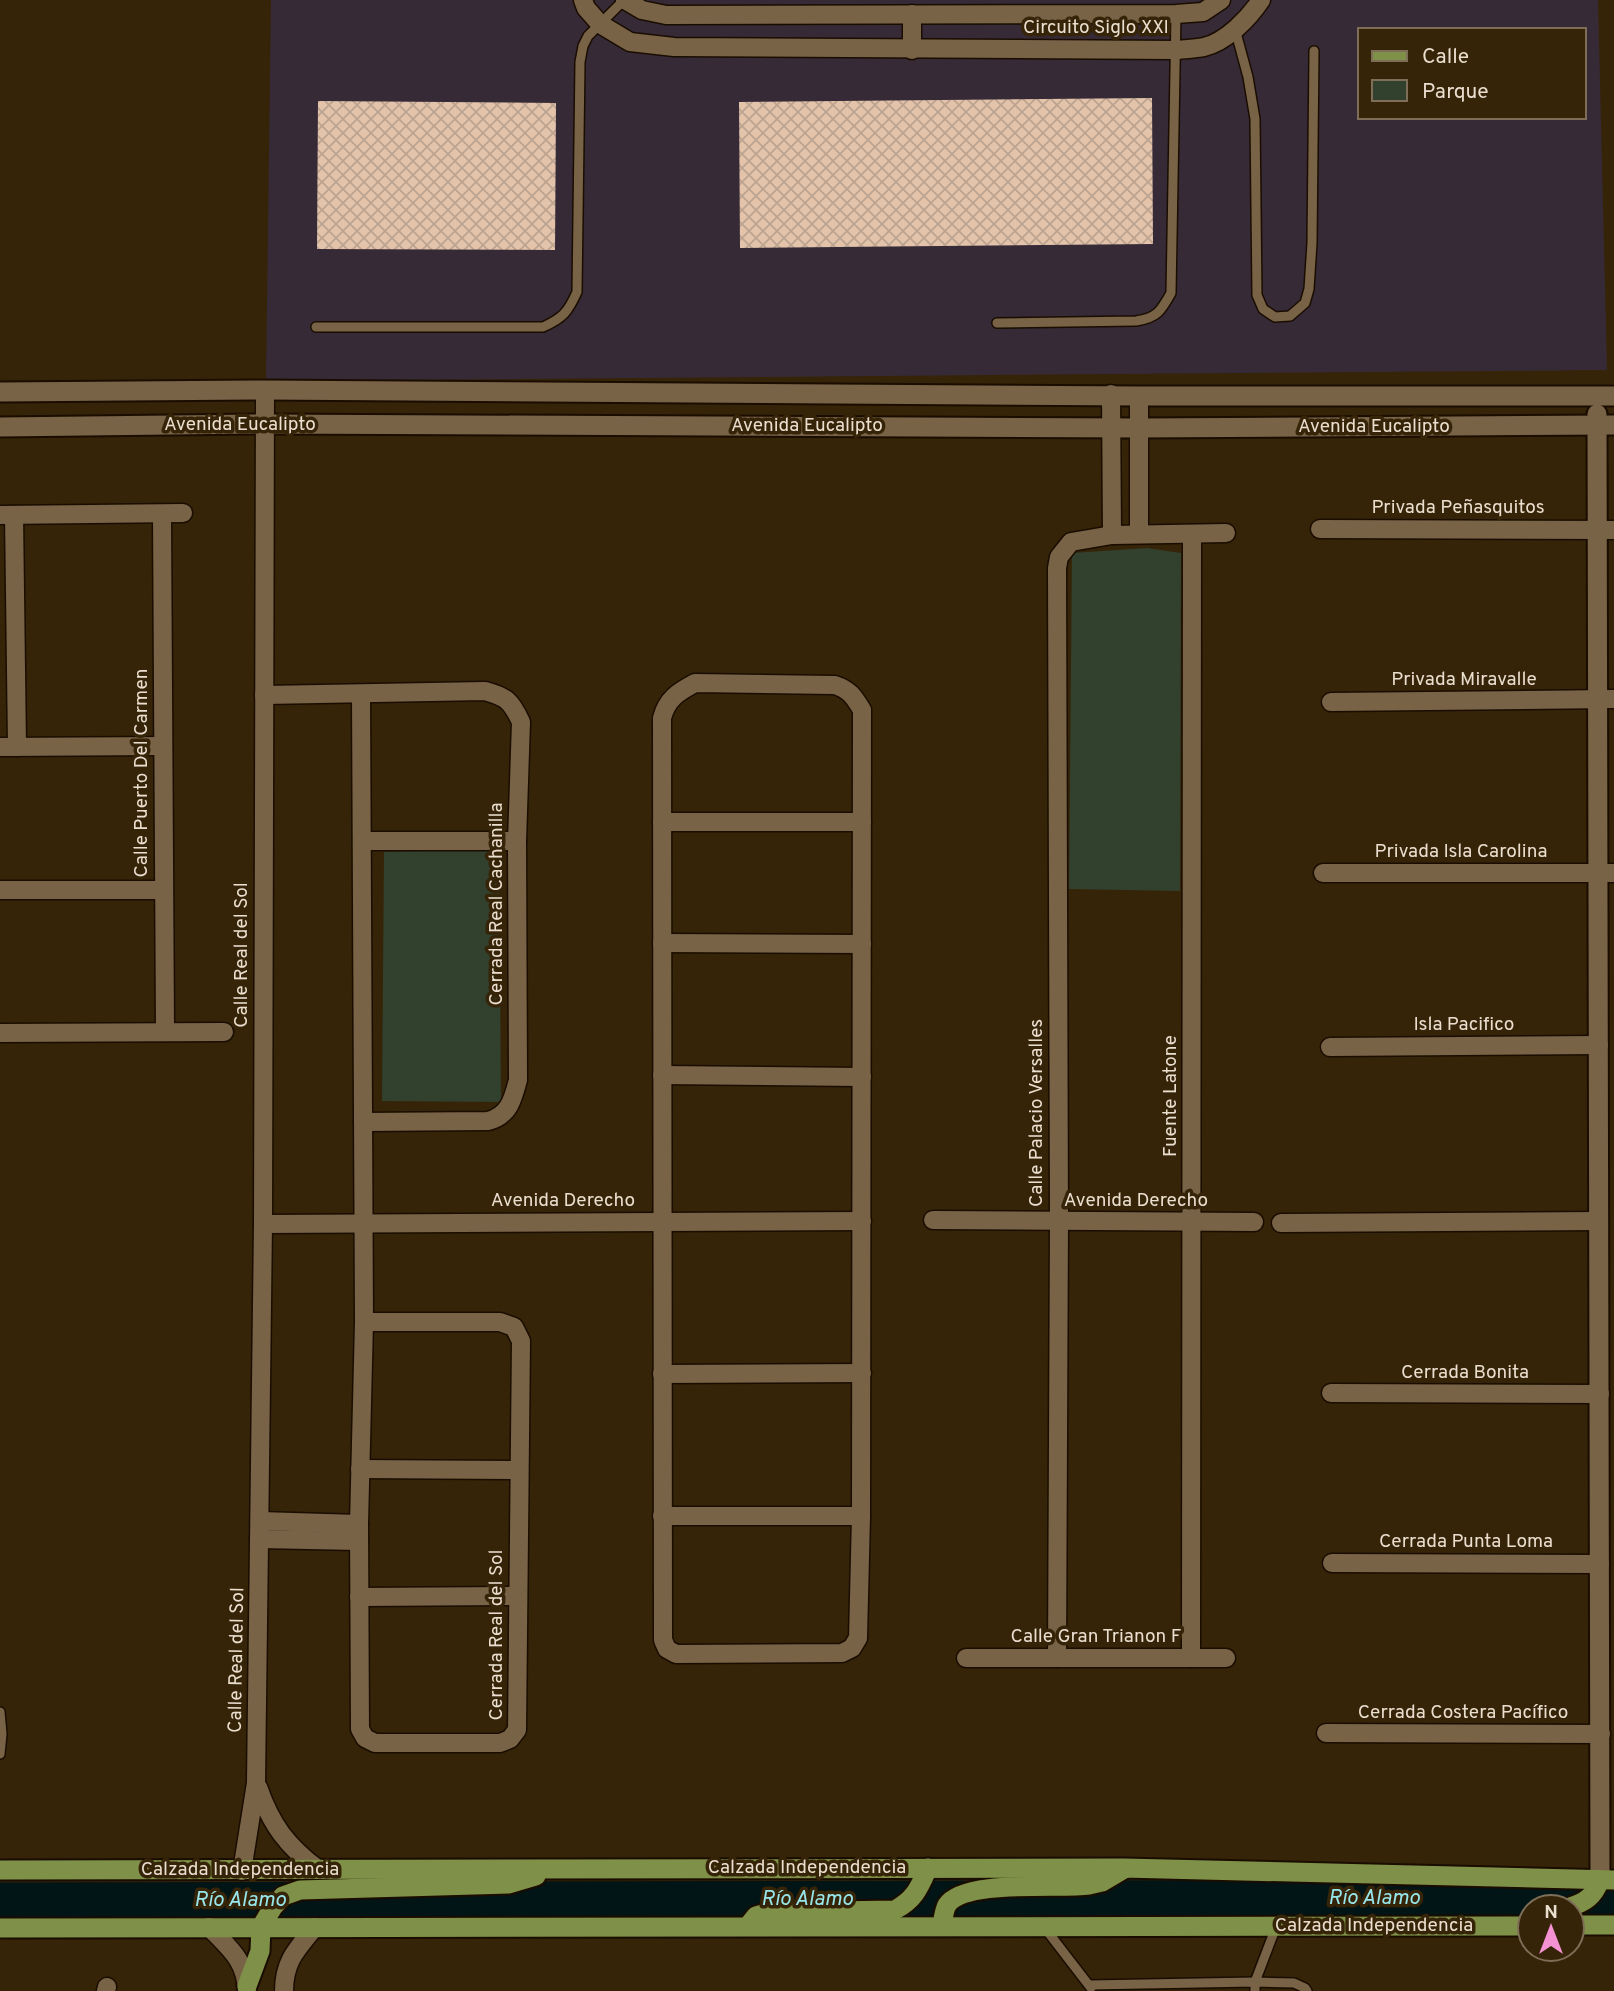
<svg xmlns="http://www.w3.org/2000/svg" width="1614" height="1991" font-family="Overpass,sans-serif">
<style>
.industrial{fill:#372a37;fill-rule:evenodd}
.park{fill:#32402e}
.lines{fill:none;stroke-linecap:round;stroke-linejoin:round}
.river{stroke:#011416;stroke-width:37}
.building{fill:url(#building-cross-hatch)}
.service-casing{stroke:#1a0d00;stroke-width:12}
.minor-casing{stroke:#1a0d00;stroke-width:21}
.tertiary-casing{stroke:#1a0d00;stroke-width:23}
.primary-casing{stroke:#1a0d00;stroke-width:23}
.service{stroke:#786347;stroke-width:9}
.minor{stroke:#786347;stroke-width:18}
.tertiary{stroke:#786347;stroke-width:19}
.primary{stroke:#7f9148;stroke-width:19}
.labels{text-anchor:middle;dominant-baseline:central;stroke-width:7;stroke-linejoin:round;paint-order:stroke}
.street-label{font-size:19px;fill:#eadecf;stroke:#362408}
.water-label{font-size:21px;font-style:italic;fill:#98e6ec;stroke:#362408}
</style>
<defs>
<pattern id="building-cross-hatch" width="8" height="8" patternUnits="userSpaceOnUse" patternTransform="scale(1.75)"><rect width="8" height="8" fill="#e3c4ab"/><path d="M0 0l8 8M0 8l8-8" fill="none" stroke="#bca490"/></pattern>
</defs>
<rect width="100%" height="100%" fill="#362408"/>
<!-- industrial -->
<path class="industrial" d="M271 0H1598L1607 370 266 381ZM1360 30H1584V117H1360Z"/>
<!-- park -->
<g class="park">
<polygon points="1147,548 1181,553 1180,891 1069,889 1072,553"/>
<polygon points="499,849 501,1102 382,1101 384,852"/>
</g>
<g class="lines">
<!-- river -->
<polyline class="river" points="0,1901 1614,1898"/>
</g>
<!-- building -->
<g class="building">
<polygon points="1152,98 1153,244 740,248 739,102"/>
<polygon points="318,101 556,103 555,250 317,249"/>
</g>
<g class="lines">
<defs>
<g id="service">
<polyline points="1235,29 1248,77 1255,119 1257,295 1263,309 1275,317 1290,316 1305,303 1309,289 1312,243 1314,51"/>
<path d="M997 323 1136 321C1157 318 1161 311 1171 293L1176 14"/>
<path d="M316 327H543C563 318 568 312 577 292L580 62 583 46 588 36 624 0"/>
<polyline points="0,1712 2,1734 0,1754"/>
<polyline points="1044,1927 1091,1988"/>
<polyline points="1089,1985 1255,1982 1294,1983 1305,1988 1307,1991"/>
<polyline points="1255,1991 1255,1982 1276,1927"/>
</g>
<g id="minor">
<path d="M583 0 586 8 600 24 630 42 674 47 1175 50C1184 49 1195 49 1204 47 1226 42 1249 18 1261 0"/>
<polyline points="625,0 642,10 666,15 1176,14 1203,12 1221,0"/>
<polyline points="912,14 912,50"/>
<polyline points="1111,394 1112,535"/>
<polyline points="1139,396 1139,534"/>
<polyline points="162,514 165,1032"/>
<polyline points="0,515 183,513"/>
<polyline points="14,515 17,747"/>
<polyline points="1320,529 1614,530"/>
<path d="M695 683 835 685C850 690 854 697 862 710L861 1516 858 1638 852 1648 842 1653 676 1654 667 1649 663 1640 662 718C667 699 678 692 695 683Z"/>
<polyline points="361,694 364,1322 359,1524 360,1729 365,1738 375,1743 500,1743 510,1739 517,1730 521,1341 514,1327 500,1322 364,1322"/>
<path d="M264 695 485 691C507 697 511 701 521 722L517 841 518 1080C513 1099 509 1116 488 1121L363 1122"/>
<polyline points="1331,702 1614,699"/>
<polyline points="0,747 163,746"/>
<polyline points="662,822 862,822"/>
<polyline points="362,841 517,841"/>
<polyline points="1323,873 1614,873"/>
<polyline points="0,890 164,890"/>
<polyline points="662,943 862,944"/>
<polyline points="0,1033 224,1032"/>
<polyline points="1330,1047 1599,1045"/>
<polyline points="662,1075 862,1077"/>
<polyline points="933,1220 1254,1222"/>
<polyline points="1281,1223 1599,1221"/>
<polyline points="263,1224 862,1221"/>
<polyline points="662,1374 862,1373"/>
<polyline points="1331,1393 1600,1394"/>
<polyline points="360,1469 519,1470"/>
<polyline points="662,1516 861,1516"/>
<polyline points="260,1521 359,1524"/>
<polyline points="259,1539 359,1541"/>
<polyline points="1332,1563 1600,1564"/>
<polyline points="359,1597 518,1596"/>
<polyline points="966,1658 1226,1658"/>
<polyline points="1057,1658 1059,1221 1057,568 1059,557 1071,542 1112,535 1226,533"/>
<polyline points="1191,1658 1192,534"/>
<polyline points="1326,1733 1601,1734"/>
<path d="M258 1787C271 1825 287 1846 319 1870"/>
<polyline points="242,1871 256,1783 263,1224 265,390"/>
<path d="M209 1927C229 1948 246 1960 247 1991"/>
<polyline points="106,1991 107,1987"/>
<path d="M284 1991C284 1961 297 1949 315 1927"/>
</g>
<g id="tertiary">
<polyline points="0,392 265,390 1139,396 1614,396"/>
<polyline points="1597,414 1600,1880"/>
<polyline points="0,427 264,424 1139,428 1614,425"/>
</g>
<g id="primary">
<polyline points="0,1870 1124,1868 1614,1880"/>
<path d="M1570 1907C1586 1902 1594 1896 1600 1880"/>
<polyline points="1572,1925 1614,1925"/>
<path d="M748 1926 756 1916 770 1912 895 1910C915 1899 919 1888 928 1868"/>
<path d="M942 1926C943 1920 944 1910 947 1905 964 1879 1059 1889 1089 1885L1102 1882 1124 1869"/>
<polyline points="0,1928 1530,1926"/>
<polyline points="247,1986 260,1951 261,1927 273,1907 283,1896 300,1890 509,1884 536,1876"/>
</g>
</defs>
<!-- service casing -->
<use href="#service" class="service-casing"/>
<!-- minor casing -->
<use href="#minor" class="minor-casing"/>
<!-- tertiary casing -->
<use href="#tertiary" class="tertiary-casing"/>
<!-- primary casing -->
<use href="#primary" class="primary-casing"/>
<!-- service -->
<use href="#service" class="service"/>
<!-- minor -->
<use href="#minor" class="minor"/>
<!-- tertiary -->
<use href="#tertiary" class="tertiary"/>
<!-- primary -->
<use href="#primary" class="primary"/>
</g>
<g class="labels">
<!-- street labels -->
<g class="street-label">
<text x="1096" y="28">Circuito Siglo XXI</text>
<text x="240" y="425">Avenida Eucalipto</text>
<text x="807" y="426">Avenida Eucalipto</text>
<text x="1374" y="427">Avenida Eucalipto</text>
<text x="1458" y="508">Privada Peñasquitos</text>
<text x="1464" y="680">Privada Miravalle</text>
<text transform="translate(142 773) rotate(-90)">Calle Puerto Del Carmen</text>
<text x="1461" y="852">Privada Isla Carolina</text>
<text transform="translate(497 904) rotate(-90)">Cerrada Real Cachanilla</text>
<text transform="translate(242 955) rotate(-90)">Calle Real del Sol</text>
<text x="1464" y="1025">Isla Pacifico</text>
<text transform="translate(1171 1096) rotate(-90)">Fuente Latone</text>
<text transform="translate(1037 1113) rotate(-90)">Calle Palacio Versalles</text>
<text x="563" y="1201">Avenida Derecho</text>
<text x="1136" y="1201">Avenida Derecho</text>
<text x="1465" y="1373">Cerrada Bonita</text>
<text x="1466" y="1542">Cerrada Punta Loma</text>
<text transform="translate(497 1635) rotate(-90)">Cerrada Real del Sol</text>
<text x="1096" y="1637">Calle Gran Trianon F</text>
<text transform="translate(237 1660) rotate(-89)">Calle Real del Sol</text>
<text x="1463" y="1713">Cerrada Costera Pacífico</text>
<text x="807" y="1868">Calzada Independencia</text>
<text x="240" y="1870">Calzada Independencia</text>
<text x="1374" y="1926">Calzada Independencia</text>
</g>
<!-- water labels -->
<g class="water-label">
<text x="1374" y="1898">Río Alamo</text>
<text x="807" y="1899">Río Alamo</text>
<text x="240" y="1900">Río Alamo</text>
</g>
</g>
<!-- legend -->
<rect x="1358" y="28" width="228" height="91" fill="#362408" stroke="#7e6e58" stroke-width="2"/>
<rect x="1372" y="51" width="35" height="10" fill="#7f9148" stroke="#7e6e58" stroke-width="2"/>
<text x="1422" y="63" font-size="21" fill="#eadecf">Calle</text>
<rect x="1372" y="80" width="35" height="21" fill="#32402e" stroke="#7e6e58" stroke-width="2"/>
<text x="1422" y="98" font-size="21" fill="#eadecf">Parque</text>
<!-- north arrow -->
<g transform="translate(1551 1928)"><circle r="33" fill="#362408" stroke="#7e6e58" stroke-width="2"/>
<path d="M0-5L12 26L0 18L-12 26Z" fill="#f491d3"/>
<text y="-10" font-size="19" font-weight="bold" text-anchor="middle" fill="#eadecf">N</text>
</g>
</svg>
